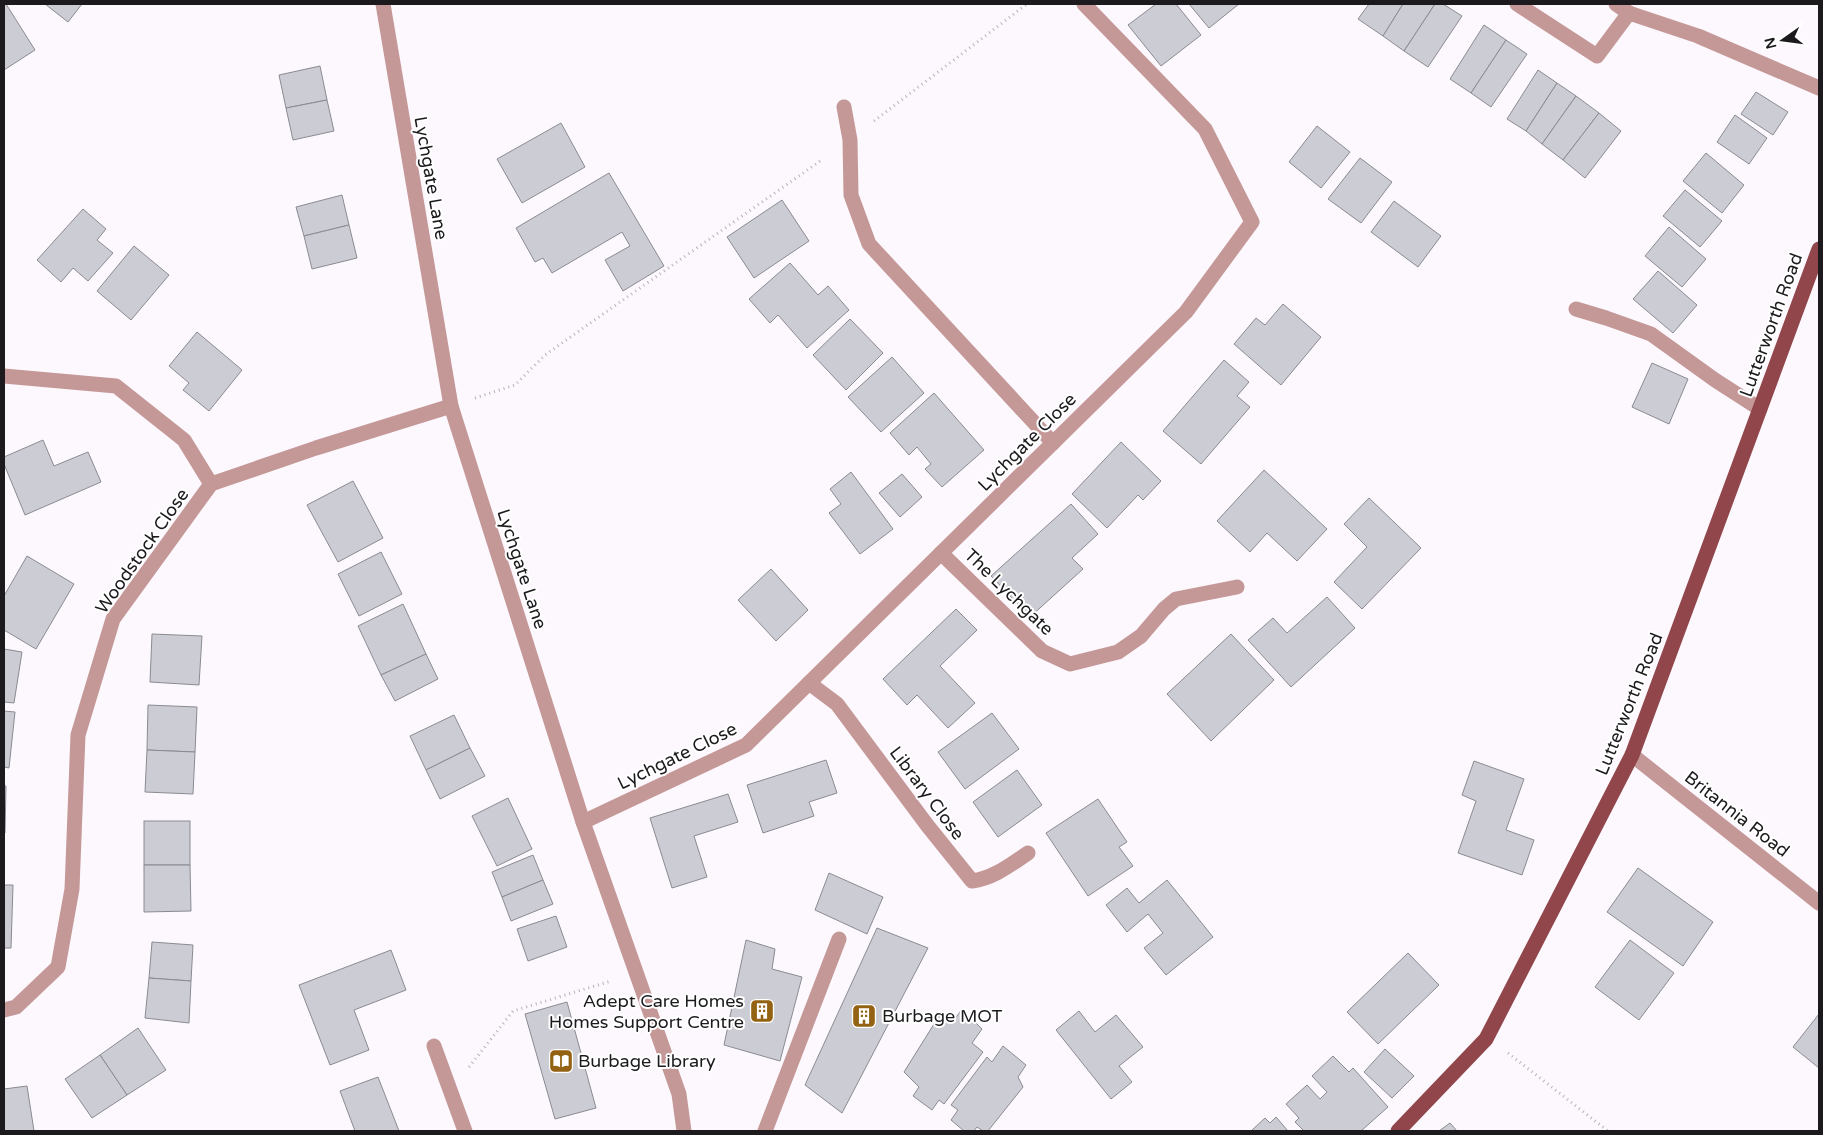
<svg xmlns="http://www.w3.org/2000/svg" width="1823" height="1135" font-family="'Varela Round',sans-serif">
<style>
.building{fill:#cccdd4;stroke:#8a8b92}
.lines{fill:none;stroke-linecap:round;stroke-linejoin:round}
.path{stroke:#b6b2b7;stroke-width:3;stroke-dasharray:1 4;stroke-linecap:butt}
.minor{stroke:#c59898;stroke-width:15}
.major{stroke:#90464a;stroke-width:15}
.labels{text-anchor:middle;dominant-baseline:central;stroke-width:4;stroke-linejoin:round;paint-order:stroke}
.street-label{font-size:18px;fill:#1c1a1d;stroke:#fff}
.poi-label{font-size:18px;fill:#1c1a1d;stroke:#fff;text-anchor:start}
</style>
<rect width="100%" height="100%" fill="#fdf8fe"/>
<!-- building -->
<g class="building">
<polygon points="4,4 6,4 35,50 4,70"/>
<polygon points="45,4 82,4 68,22"/>
<polygon points="1156,4 1176,4 1201,35 1161,66 1128,25"/>
<polygon points="1189,4 1239,4 1209,28"/>
<polygon points="1369,4 1403,4 1383,36 1358,19"/>
<polygon points="1403,4 1435,4 1404,51 1383,36"/>
<polygon points="1435,4 1443,4 1462,16 1428,67 1404,51"/>
<polygon points="1484,25 1506,40 1471,93 1450,79"/>
<polygon points="1506,40 1527,54 1491,107 1471,93"/>
<polygon points="320,66 327,100 286,108 279,75"/>
<polygon points="1538,70 1557,83 1526,131 1507,119"/>
<polygon points="1557,83 1576,96 1542,144 1526,131"/>
<polygon points="1756,92 1788,112 1773,135 1741,114"/>
<polygon points="1576,96 1599,113 1563,160 1542,144"/>
<polygon points="327,100 334,131 293,140 286,108"/>
<polygon points="1599,113 1621,131 1585,178 1563,160"/>
<polygon points="1735,115 1767,138 1749,164 1717,142"/>
<polygon points="561,123 585,167 522,203 497,159"/>
<polygon points="1317,126 1350,152 1321,188 1289,162"/>
<polygon points="1706,153 1744,185 1722,213 1683,181"/>
<polygon points="1360,158 1392,182 1361,223 1328,199"/>
<polygon points="609,173 664,266 623,291 605,260 630,246 622,232 552,273 543,258 535,262 516,228"/>
<polygon points="1685,190 1722,221 1700,247 1663,216"/>
<polygon points="342,195 349,225 304,236 296,207"/>
<polygon points="782,200 809,241 754,278 727,237"/>
<polygon points="1394,201 1441,236 1418,267 1371,232"/>
<polygon points="83,209 106,229 97,240 113,253 88,281 73,268 61,282 37,260"/>
<polygon points="349,225 357,258 312,269 304,236"/>
<polygon points="1669,227 1706,259 1682,287 1645,256"/>
<polygon points="134,246 169,275 131,320 97,291"/>
<polygon points="790,263 818,295 828,286 849,310 807,348 778,315 770,323 749,299"/>
<polygon points="1658,271 1697,305 1673,333 1633,299"/>
<polygon points="1283,304 1321,337 1281,385 1234,344 1256,318 1265,325"/>
<polygon points="850,319 883,353 846,390 813,355"/>
<polygon points="197,332 242,370 209,411 183,390 189,383 169,366"/>
<polygon points="892,357 924,393 881,432 848,397"/>
<polygon points="1224,360 1249,382 1237,396 1250,407 1201,464 1163,431"/>
<polygon points="1652,363 1688,379 1669,424 1632,407"/>
<polygon points="934,393 984,450 942,487 925,469 931,464 917,447 909,455 890,433"/>
<polygon points="43,440 54,466 88,452 101,482 25,515 4,464 4,457"/>
<polygon points="1121,442 1161,481 1143,500 1138,495 1107,528 1072,494"/>
<polygon points="1264,470 1327,529 1297,561 1267,533 1250,552 1217,521"/>
<polygon points="851,472 893,529 860,554 829,513 841,504 830,489"/>
<polygon points="902,474 922,497 900,517 879,493"/>
<polygon points="353,481 383,538 338,562 307,505"/>
<polygon points="1369,498 1421,548 1362,609 1334,582 1367,547 1344,524"/>
<polygon points="1071,504 1098,534 1072,558 1083,569 1030,617 991,576"/>
<polygon points="381,552 402,594 359,616 338,574"/>
<polygon points="27,556 74,584 36,649 4,630 4,596"/>
<polygon points="771,569 808,610 776,641 738,600"/>
<polygon points="1327,597 1355,628 1291,687 1248,640 1273,618 1287,633"/>
<polygon points="403,604 426,654 381,675 358,626"/>
<polygon points="956,609 977,630 940,666 975,703 948,728 917,695 907,705 883,679"/>
<polygon points="152,634 202,636 199,685 150,682"/>
<polygon points="1231,634 1274,680 1211,741 1167,694"/>
<polygon points="4,649 22,652 14,703 4,702"/>
<polygon points="426,654 438,679 395,701 381,675"/>
<polygon points="148,705 197,707 195,752 147,750"/>
<polygon points="4,711 15,712 9,768 4,767"/>
<polygon points="992,713 1019,749 965,789 938,752"/>
<polygon points="454,715 470,748 426,770 410,736"/>
<polygon points="470,748 485,776 440,799 426,770"/>
<polygon points="147,750 195,752 193,794 145,792"/>
<polygon points="826,760 837,793 809,802 814,816 763,833 747,785"/>
<polygon points="1474,761 1524,779 1506,830 1534,840 1522,875 1458,853 1476,801 1462,795"/>
<polygon points="1017,770 1042,805 998,837 973,802"/>
<polygon points="4,786 6,786 5,833 4,833"/>
<polygon points="728,794 738,822 694,836 707,877 672,888 650,818"/>
<polygon points="508,798 532,849 497,866 472,816"/>
<polygon points="1098,799 1127,842 1119,847 1133,866 1088,896 1046,833"/>
<rect x="144" y="821" width="46" height="44"/>
<polygon points="533,855 543,880 502,897 492,872"/>
<polygon points="144,865 190,865 191,911 144,912"/>
<polygon points="1638,868 1713,922 1683,966 1607,912"/>
<polygon points="829,873 883,897 867,934 815,910"/>
<polygon points="543,880 553,904 511,921 502,897"/>
<polygon points="1167,880 1213,937 1166,975 1144,948 1163,933 1148,914 1127,932 1106,905 1127,888 1139,903"/>
<polygon points="4,885 13,885 11,948 4,948"/>
<polygon points="556,916 567,947 528,961 517,929"/>
<polygon points="877,928 928,948 842,1113 805,1085"/>
<polygon points="746,940 775,949 772,969 802,977 780,1061 724,1045"/>
<polygon points="1630,940 1674,973 1639,1020 1595,987"/>
<polygon points="152,942 193,945 191,981 149,978"/>
<polygon points="391,950 406,990 354,1010 369,1050 330,1065 299,985"/>
<polygon points="1408,953 1439,985 1378,1044 1347,1012"/>
<polygon points="149,978 191,981 189,1023 145,1018"/>
<polygon points="567,1002 596,1108 555,1119 525,1014"/>
<polygon points="962,1009 982,1029 972,1043 983,1052 944,1104 939,1100 932,1110 913,1096 919,1087 904,1072 939,1016 952,1023"/>
<polygon points="1079,1011 1095,1032 1116,1015 1143,1047 1119,1066 1132,1082 1111,1099 1056,1030"/>
<polygon points="1819,1014 1819,1068 1793,1047"/>
<polygon points="138,1028 166,1070 127,1095 100,1055"/>
<polygon points="1003,1046 1026,1065 1018,1077 1023,1087 988,1131 983,1131 977,1127 974,1131 964,1131 951,1120 958,1110 951,1105 987,1057 992,1062"/>
<polygon points="1385,1049 1414,1076 1392,1098 1364,1072"/>
<polygon points="100,1055 127,1095 92,1118 65,1079"/>
<polygon points="1333,1056 1349,1072 1353,1068 1388,1107 1361,1131 1304,1131 1295,1122 1299,1118 1286,1104 1307,1085 1320,1099 1327,1092 1312,1076"/>
<polygon points="378,1077 399,1131 355,1131 340,1091"/>
<polygon points="27,1086 34,1131 4,1131 4,1089"/>
<polygon points="1276,1117 1288,1131 1251,1131 1265,1118 1270,1123"/>
<polygon points="1450,1123 1457,1131 1439,1131"/>
</g>
<g class="lines">
<!-- path -->
<g class="path">
<polyline points="874,121 1027,4"/>
<polyline points="475,398 515,385 545,355 823,159"/>
<polyline points="1508,1053 1608,1131"/>
<polyline points="469,1067 513,1011 611,981"/>
</g>
<!-- minor -->
<g class="minor">
<polyline points="383,4 451,406 583,822 679,1094 684,1131"/>
<polyline points="1517,4 1597,56 1629,13 1698,36 1819,88"/>
<polyline points="1616,4 1629,13"/>
<polyline points="844,107 850,140 851,195 869,244 1053,443"/>
<polyline points="1576,309 1606,318 1651,334 1715,380 1760,409"/>
<polyline points="4,376 116,386 184,440 211,484"/>
<polyline points="941,553 1042,651 1070,664 1118,652 1141,636 1164,609 1176,599 1237,587"/>
<path d="M809 683 837 704 927 825 972 881C994 878 1010 865 1028 853"/>
<polyline points="1632,755 1819,903"/>
<polyline points="583,822 746,745 1186,312 1252,222 1205,129 1084,4"/>
<polyline points="4,1010 16,1007 58,967 72,889 78,735 113,619 211,484 316,448 451,406"/>
<polyline points="434,1046 465,1131"/>
<polyline points="765,1131 839,939"/>
</g>
<!-- major -->
<polyline class="major" points="1398,1131 1486,1039 1632,755 1819,249"/>
</g>
<!-- icons -->
<defs>
<symbol id="building-square" viewBox="-11 -11 22 22"><rect x="-9" y="-9" width="18" height="18" rx="4" fill="#936212" stroke="#fff"/><path d="M-4-6H4V6H1V3H-1V6H-4ZM-2.5-4.3h1.7v1.8h-1.7ZM.8-4.3h1.7v1.8H.8ZM-2.5-1h1.7V.8h-1.7ZM.8-1h1.7V.8H.8Z" fill="#fff"/></symbol>
<symbol id="library-square" viewBox="-11 -11 22 22"><rect x="-9" y="-9" width="18" height="18" rx="4" fill="#936212" stroke="#fff"/><path d="M-6-4Q-3-5.5-.7-3.5V5Q-3 3-6 4ZM6-4Q3-5.5 .7-3.5V5Q3 3 6 4Z" fill="#fff"/></symbol>
</defs>
<g fill-rule="evenodd">
<use href="#building-square" x="748" y="997" width="28" height="28"/>
<use href="#building-square" x="850" y="1002" width="28" height="28"/>
<use href="#library-square" x="547" y="1047" width="28" height="28"/>
</g>
<g class="labels">
<!-- street labels -->
<g class="street-label">
<text transform="translate(431 178) rotate(80)">Lychgate Lane</text>
<text transform="translate(1771 325) rotate(-70)">Lutterworth Road</text>
<text transform="translate(1027 442) rotate(-45)">Lychgate Close</text>
<text transform="translate(142 551) rotate(-55)">Woodstock Close</text>
<text transform="translate(522 569) rotate(72)">Lychgate Lane</text>
<text transform="translate(1009 592) rotate(44)">The Lychgate</text>
<text transform="translate(1629 704) rotate(-68)">Lutterworth Road</text>
<text transform="translate(677 756) rotate(-26)">Lychgate Close</text>
<text transform="translate(927 793) rotate(53)">Library Close</text>
<text transform="translate(1737 814) rotate(38)">Britannia Road</text>
</g>
<!-- poi labels -->
<g class="poi-label">
<text x="744" y="1001" text-anchor="end">Adept Care Homes<tspan x="744" dy="21">Homes Support Centre</tspan></text>
<text x="882" y="1016">Burbage MOT</text>
<text x="578" y="1061">Burbage Library</text>
</g>
</g>
<!-- border -->
<rect width="1823" height="1135" fill="none" stroke="#1c1a1d" stroke-width="10"/>
<!-- north arrow -->
<g transform="translate(1783 40) rotate(256)" stroke="#ffffff" stroke-width="4" paint-order="stroke">
<path d="M0-4L9 19L0 12L-9 19Z" fill="#1c1a1d"/>
<text y="-8" font-size="14" font-weight="bold" text-anchor="middle" fill="#1c1a1d">N</text>
</g>
</svg>
